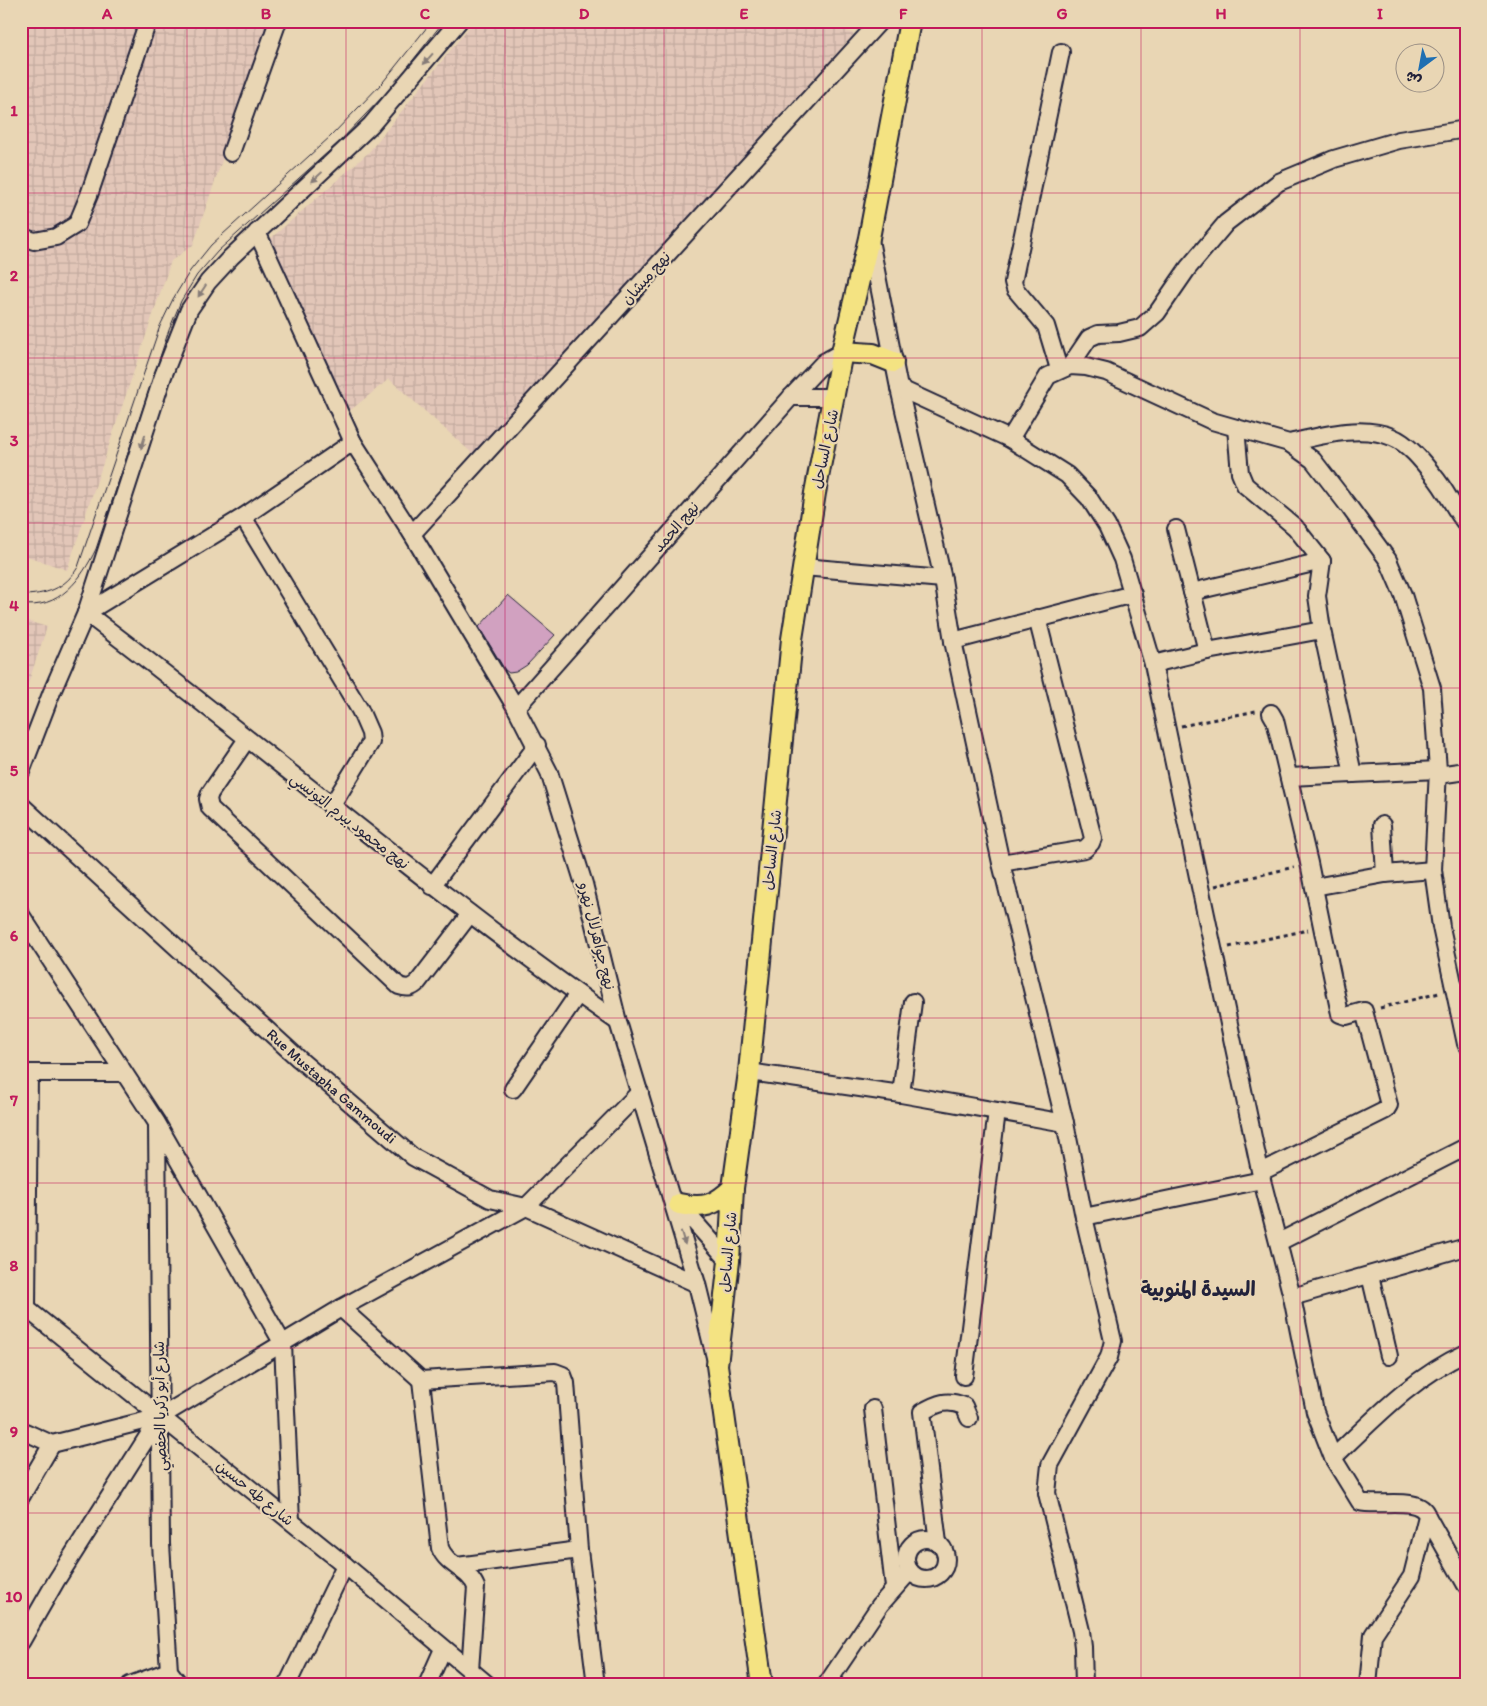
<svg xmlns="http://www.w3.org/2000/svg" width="1487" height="1706" font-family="Itim,'Playpen Sans Arabic',sans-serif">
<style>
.industrial{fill:url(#industrial-grid)}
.building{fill:#d1a1c0;stroke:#22223b}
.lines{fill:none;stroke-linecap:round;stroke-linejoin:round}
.minor-casing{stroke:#22223b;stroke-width:20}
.major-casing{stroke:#22223b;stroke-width:24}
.path{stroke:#22223b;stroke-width:3;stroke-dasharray:4 4;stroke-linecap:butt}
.minor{stroke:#e9d6b4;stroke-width:16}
.major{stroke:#f4e382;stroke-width:20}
.tram{stroke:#22223b;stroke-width:1}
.oneway{fill:#867c78}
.grid{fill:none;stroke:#c2185b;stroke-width:1;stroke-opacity:0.55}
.labels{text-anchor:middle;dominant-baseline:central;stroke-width:4.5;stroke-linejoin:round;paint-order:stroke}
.street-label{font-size:15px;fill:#22223b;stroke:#e9d6b4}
.district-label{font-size:20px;font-weight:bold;fill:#22223b;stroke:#e9d6b4}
.neatline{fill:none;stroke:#c2185b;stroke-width:2}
.grid-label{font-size:16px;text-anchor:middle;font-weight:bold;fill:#c2185b}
</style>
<defs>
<pattern id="industrial-grid" width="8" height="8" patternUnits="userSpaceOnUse" patternTransform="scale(1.25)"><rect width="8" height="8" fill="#e2c6b8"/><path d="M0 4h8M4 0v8" fill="none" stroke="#c2aa9f"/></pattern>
</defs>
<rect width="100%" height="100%" fill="#e9d6b4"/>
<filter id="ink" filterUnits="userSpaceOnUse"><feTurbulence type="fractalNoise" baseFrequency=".02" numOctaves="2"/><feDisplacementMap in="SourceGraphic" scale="10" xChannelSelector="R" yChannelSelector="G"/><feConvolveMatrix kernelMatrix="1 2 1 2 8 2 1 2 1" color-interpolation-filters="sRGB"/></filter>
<g filter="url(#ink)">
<!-- industrial -->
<g class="industrial">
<polygon points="21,21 270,21 193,245 171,261 67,570 21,554"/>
<polygon points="474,21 823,21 854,34 473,454 389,379 347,413 269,240 368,153"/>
<polygon points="21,619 47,627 21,705"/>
</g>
<!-- building -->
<polygon class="building" points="508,595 555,635 527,665 516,672 509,673 505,670 479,627"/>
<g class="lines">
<defs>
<g id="minor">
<polyline points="231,153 278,21"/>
<polyline points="257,232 353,442 412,534 516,708 549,772 584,884 618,1022 697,1284 715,1357"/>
<polyline points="21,236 34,241 56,237 77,224 89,195 148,21"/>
<polyline points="870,240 899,388 943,579 953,641 1001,863 1065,1123 1084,1217 1113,1341 1109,1357 1050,1465 1047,1493 1081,1631 1083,1647 1084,1685"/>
<polyline points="1070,366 1089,338 1098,334 1119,333 1140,328 1157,313 1188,268 1226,223 1279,182 1334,159 1399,140 1466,129"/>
<polyline points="1059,369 1046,326 1015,289 1013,282 1061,52"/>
<path d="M899 388 1010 439 1067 475 1089 498 1107 526 1122 559 1153 664 1262 1180 1292 1297 1315 1412 1333 1458 1360 1502C1378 1507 1421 1495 1427 1516L1412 1576 1373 1635 1368 1685"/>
<polyline points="791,397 835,397"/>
<polyline points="1236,428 1240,473 1245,485 1295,527 1322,561 1317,596 1322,630 1353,774"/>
<polyline points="1010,439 1048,376 1070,366 1086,367 1106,372 1212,421 1289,443 1313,460 1350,508 1388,560 1403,595 1432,688 1438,770 1433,870 1441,927 1466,1044"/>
<path d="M1289 443C1320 436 1361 424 1392 437 1408 443 1423 462 1434 476 1446 490 1454 509 1466 524"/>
<polyline points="243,517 360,710 370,733 371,742 331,807"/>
<polyline points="1176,529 1207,651"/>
<polyline points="412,534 880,21"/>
<polyline points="803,567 943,579"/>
<polyline points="1192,592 1322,561"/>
<path d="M86 613C265 748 434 894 618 1022"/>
<polyline points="86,613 243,517 353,442"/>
<polyline points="953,641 1133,594"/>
<polyline points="1153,664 1207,651 1322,630"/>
<polyline points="516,708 791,397 824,362 842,352"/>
<path d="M247 739 210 793 208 799 210 808 399 986C408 989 412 988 418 982L470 914"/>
<polyline points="21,772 51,694 86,613 163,376 189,310 208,282 231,257 371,125 459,21"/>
<polyline points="1438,775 1466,771"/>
<polyline points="1289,777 1438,770"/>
<path id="s1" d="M21 805 299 1059 413 1157 490 1199 526 1207 697 1284"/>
<polyline points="1382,825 1385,874"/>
<polyline points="1001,863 1085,849 1091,843 1093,838 1037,618"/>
<polyline points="432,886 537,745"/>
<polyline points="1314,887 1385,874 1433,870"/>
<polyline points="21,915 157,1123 283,1344 291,1521"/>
<polyline points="749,1072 901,1094 1065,1123"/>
<polyline points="21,1073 123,1073"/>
<polyline points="513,1089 578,994"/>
<polyline points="901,1094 913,1002"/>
<polyline points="157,1125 161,1544 169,1671 180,1685"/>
<polyline points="1261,1172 1386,1110 1389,1105 1364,1011 1346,1016 1340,1014 1309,863 1275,720 1271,713"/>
<polyline points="675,1200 729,1261"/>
<polyline points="1084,1217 1262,1180"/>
<polyline points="1279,1242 1466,1147"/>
<polyline points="1370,1275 1389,1356"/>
<polyline points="1292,1297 1466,1247"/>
<polyline points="21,1304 345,1565 488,1685"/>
<polyline points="27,1308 29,1073"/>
<polyline points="341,1308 421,1380 555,1372 563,1375 566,1383 579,1550 596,1685"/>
<polyline points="964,1376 997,1111"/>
<path d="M421 1380 440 1548C447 1566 469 1569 476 1587L470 1670"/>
<polyline points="873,1409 894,1587"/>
<polyline points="21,1430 52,1444 160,1417 341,1308 526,1207 640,1092"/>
<path d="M1333 1458C1374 1419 1413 1377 1466 1353"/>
<polyline points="21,1497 52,1444"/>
<polyline points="1427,1516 1466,1585"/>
<circle cx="926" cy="1559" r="20"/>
<path d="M938 1543 922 1412C938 1403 947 1399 964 1406L969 1418"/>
<polyline points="457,1566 579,1550"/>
<polyline points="21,1642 56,1581 160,1417"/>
<polyline points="130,1685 169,1671"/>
<polyline points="287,1685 345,1565"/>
<polyline points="427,1685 443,1649"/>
<polyline points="826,1685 880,1605 910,1571"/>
</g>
<g id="major">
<polyline points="842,352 873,354 893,362"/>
<path d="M679 1204C704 1209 714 1206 733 1188"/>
<polyline points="762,1685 717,1365 729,1261 733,1188 749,1072 792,639 815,493 842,352 869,238 910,21"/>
</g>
</defs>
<!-- minor casing -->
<use href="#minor" class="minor-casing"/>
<!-- major casing -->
<use href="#major" class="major-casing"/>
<!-- path -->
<g class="path">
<polyline points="1181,726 1256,711"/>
<polyline points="1215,886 1294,867"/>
<polyline points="1229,947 1308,930"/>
<polyline points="1380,1008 1439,993"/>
</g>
<!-- minor -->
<use href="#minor" class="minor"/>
<!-- major -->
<use href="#major" class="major"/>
<!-- tram -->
<g class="tram">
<path d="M21 595C46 595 65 589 78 567L160 326 173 299 190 271 211 245 331 136 383 82 432 21"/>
<path d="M21 604C59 611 82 578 96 549L169 330 181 301 197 275 218 251 338 143 391 88 444 21"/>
</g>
</g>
<!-- one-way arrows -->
<defs><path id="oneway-solid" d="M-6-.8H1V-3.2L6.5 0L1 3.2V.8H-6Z" transform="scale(1.25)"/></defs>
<g class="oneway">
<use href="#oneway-solid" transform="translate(428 59) rotate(131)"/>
<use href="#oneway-solid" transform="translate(317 177) rotate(137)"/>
<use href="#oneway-solid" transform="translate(202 291) rotate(123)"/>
<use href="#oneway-solid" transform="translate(143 442) rotate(107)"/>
<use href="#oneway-solid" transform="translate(683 1238) rotate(73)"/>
</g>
</g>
<!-- grid -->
<path class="grid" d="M187 21V1685M346 21V1685M505 21V1685M664 21V1685M823 21V1685M982 21V1685M1141 21V1685M1300 21V1685M21 193H1466M21 358H1466M21 523H1466M21 688H1466M21 853H1466M21 1018H1466M21 1183H1466M21 1348H1466M21 1513H1466"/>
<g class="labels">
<!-- street labels -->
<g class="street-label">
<text transform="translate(646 278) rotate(-48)">نهج ميشان</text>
<text transform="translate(825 449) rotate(-78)">شارع الساحل</text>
<text transform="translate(676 527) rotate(-49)">نهج الحمد</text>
<text transform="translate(350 821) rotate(38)">نهج محمود بيرم التونسي</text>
<text transform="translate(772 850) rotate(-84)">شارع الساحل</text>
<text transform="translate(597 936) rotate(76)">نهج جواهرلال نهرو</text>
<text stroke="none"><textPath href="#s1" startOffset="419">Rue Mustapha Gammoudi</textPath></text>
<text transform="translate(728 1252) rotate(-85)">شارع الساحل</text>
<text transform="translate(160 1406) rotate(-91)">شارع أبو زكريا الحفصي</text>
<text transform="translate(255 1493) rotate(39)">شارع طه حسين</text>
</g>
<!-- district labels -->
<g class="district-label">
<text x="1198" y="1289">السيدة المنوبية</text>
</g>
</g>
<!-- margin -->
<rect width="1487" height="1706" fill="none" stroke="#e9d6b4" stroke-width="55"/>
<!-- north arrow -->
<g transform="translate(1420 68) rotate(212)"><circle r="24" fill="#e9d6b4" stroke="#998e84"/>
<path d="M0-4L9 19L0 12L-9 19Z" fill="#1f6fb2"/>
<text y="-8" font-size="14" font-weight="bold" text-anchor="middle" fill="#22223b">ش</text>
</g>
<rect x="28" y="28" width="1432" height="1650" class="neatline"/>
<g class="grid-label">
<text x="107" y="19">A</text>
<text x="266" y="19">B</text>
<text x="425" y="19">C</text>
<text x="584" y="19">D</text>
<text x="744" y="19">E</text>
<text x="903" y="19">F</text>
<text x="1062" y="19">G</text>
<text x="1221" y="19">H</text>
<text x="1380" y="19">I</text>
<text x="14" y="116">1</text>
<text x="14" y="281">2</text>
<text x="14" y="446">3</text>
<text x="14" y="611">4</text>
<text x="14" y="776">5</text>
<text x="14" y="941">6</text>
<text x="14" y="1106">7</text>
<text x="14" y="1271">8</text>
<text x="14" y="1437">9</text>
<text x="14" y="1602">10</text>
</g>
</svg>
